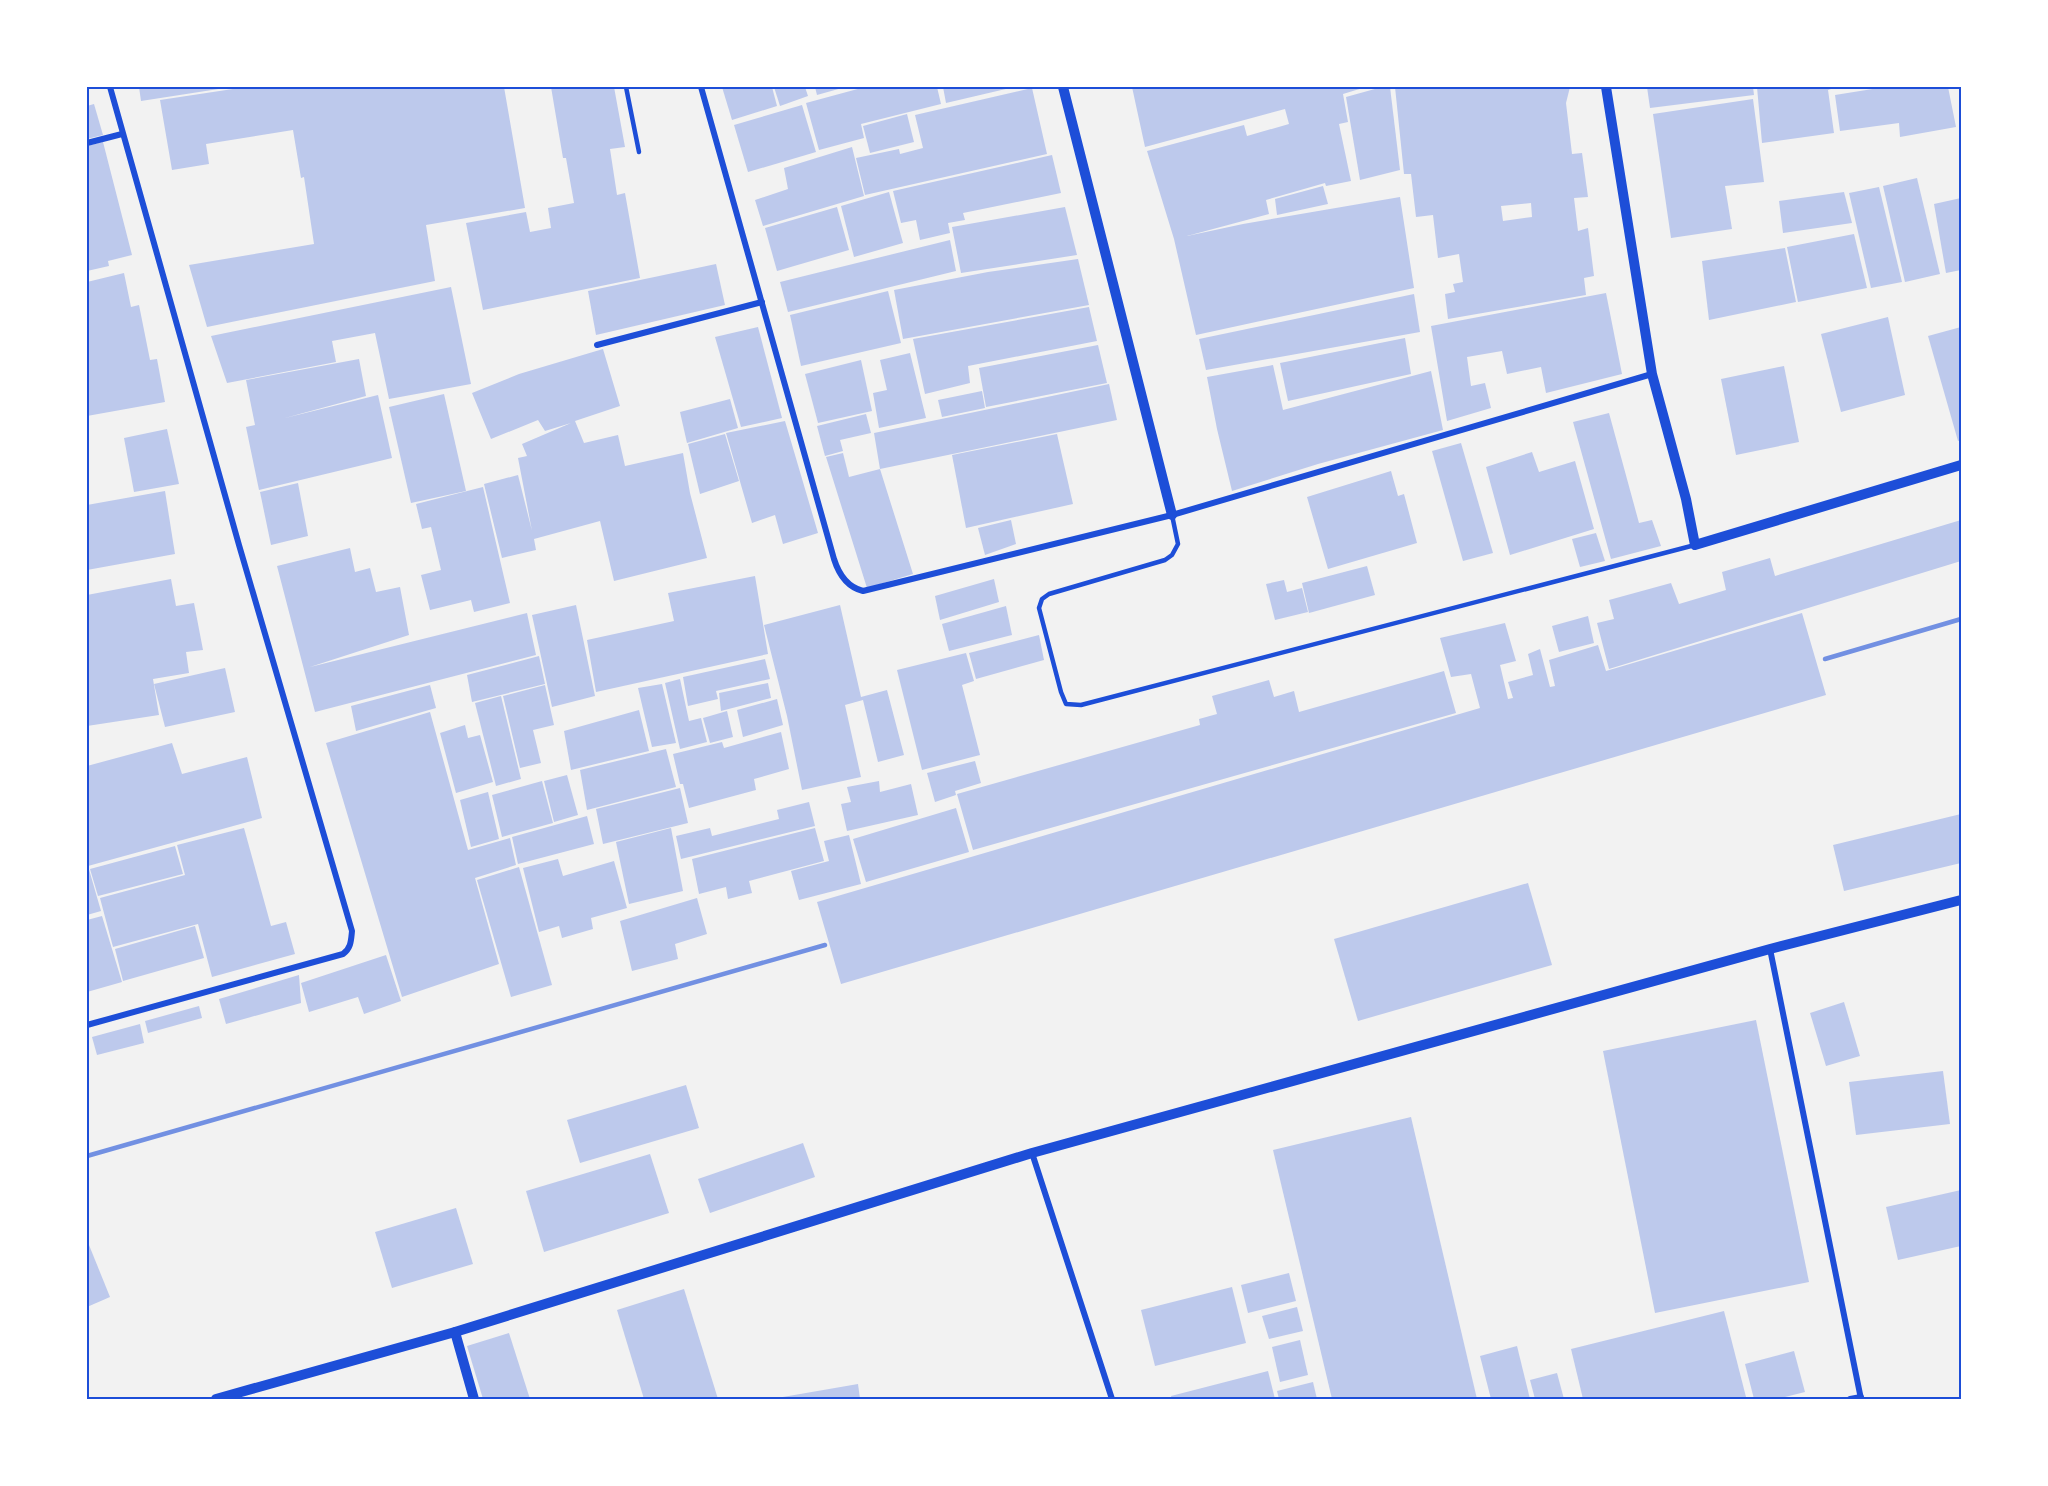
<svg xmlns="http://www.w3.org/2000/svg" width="2048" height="1486" font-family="'Fira Sans Condensed',sans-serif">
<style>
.building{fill:#bdc9ec;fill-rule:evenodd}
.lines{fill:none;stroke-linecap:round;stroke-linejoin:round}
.service{stroke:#1d4ed8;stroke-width:4.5}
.minor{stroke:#1d4ed8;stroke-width:6}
.tertiary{stroke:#1d4ed8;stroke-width:10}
.rail{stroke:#7290e2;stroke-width:4.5}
.neatline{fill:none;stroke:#1d4ed8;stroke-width:2}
</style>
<rect width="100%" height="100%" fill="#f2f2f2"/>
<!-- building -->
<g class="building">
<polygon points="139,87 224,87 225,88 141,101"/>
<polygon points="246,87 504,87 525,208 426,225 435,281 207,327 189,265 314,244 304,177 301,178 293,130 206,144 209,164 172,170 160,100"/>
<polygon points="551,87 614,87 625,147 610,149 617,195 625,193 640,278 483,310 466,223 526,212 530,232 551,228 548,208 574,203 566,158 563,158"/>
<polygon points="722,87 772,87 777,106 732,120"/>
<polygon points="774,87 805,87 808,96 780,106"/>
<polygon points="815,87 842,87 842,88 817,95"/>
<polygon points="865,87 937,87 941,104 861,124 864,138 819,150 806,103"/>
<polygon points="943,87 1010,87 1010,88 946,103"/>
<polygon points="1132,87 1366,87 1343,94 1348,122 1339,124 1351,181 1326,186 1325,183 1266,200 1269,214 1187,236 1243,224 1400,197 1414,288 1196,335 1174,239 1147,151 1244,125 1247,136 1289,124 1285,109 1145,147"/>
<polygon points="1382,87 1390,87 1400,170 1360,180 1346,97"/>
<path d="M1395 87H1570L1566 103 1572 154 1582 153 1588 197 1574 198 1578 231 1588 228 1594 276 1584 278 1586 295 1448 319 1445 294 1455 292 1453 284 1463 282 1459 254 1438 258 1433 215 1416 217 1411 174H1404ZM1531 203 1532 217 1503 221 1501 206Z"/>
<polygon points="1647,87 1753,87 1754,95 1650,108"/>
<polygon points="1757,87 1837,87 1828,90 1834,133 1762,143"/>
<polygon points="1885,87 1948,87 1956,127 1900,137 1899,123 1840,131 1835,95"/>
<polygon points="1032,88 1047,154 865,195 856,158 899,149 900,154 923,148 915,115"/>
<polygon points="1753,99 1764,182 1725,186 1732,229 1671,238 1653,114"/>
<polygon points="94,104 103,135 87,139 87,106"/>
<polygon points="802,105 816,152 748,172 734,125"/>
<polygon points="907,114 914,142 870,153 863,126"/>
<polygon points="103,142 132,255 108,261 109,266 87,271 87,146"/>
<polygon points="852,147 864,196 763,226 755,200 788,189 784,168"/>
<polygon points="1052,155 1061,193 963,213 965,220 948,223 950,233 920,240 916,220 901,223 893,191"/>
<polygon points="1917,178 1940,274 1905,282 1883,186"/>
<polygon points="1323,186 1328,204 1277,215 1275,199"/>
<polygon points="1879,187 1902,282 1871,288 1849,193"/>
<polygon points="889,192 903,243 854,257 841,206"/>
<polygon points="1844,192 1852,223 1783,233 1779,201"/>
<polygon points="1961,198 1961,270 1946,273 1934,204"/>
<polygon points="837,207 849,250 777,271 765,228"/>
<polygon points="1065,207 1077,255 961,273 952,227"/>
<polygon points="1854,234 1867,288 1798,302 1787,247"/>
<polygon points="950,240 956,271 788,312 780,282"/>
<polygon points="1785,248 1796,302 1709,320 1702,261"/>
<polygon points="1078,259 1089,305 903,339 894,290 988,272"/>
<polygon points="716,264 725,305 596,335 588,291"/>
<polygon points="124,273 131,307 139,305 150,360 157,359 165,402 87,416 87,282"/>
<polygon points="451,287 471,384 389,399 375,333 332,341 336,362 227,383 211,336"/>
<polygon points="888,291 901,343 801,366 790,315"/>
<polygon points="1606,293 1622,374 1546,393 1541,367 1507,374 1502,351 1467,357 1471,386 1485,383 1491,408 1447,421 1431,326"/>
<polygon points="1414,294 1420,332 1206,370 1199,339"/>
<polygon points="1089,307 1097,341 968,366 970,383 925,394 913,339"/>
<polygon points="1888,317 1905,395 1841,412 1821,334"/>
<polygon points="758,327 782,418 741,427 715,337"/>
<polygon points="1961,327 1961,440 1958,441 1928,336"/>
<polygon points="1405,338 1411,374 1288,401 1280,363"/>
<polygon points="1098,345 1107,383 986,407 979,368"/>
<polygon points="603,349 620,406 575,421 584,443 618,435 625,466 683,453 690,493 707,558 614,581 600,521 534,539 536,550 502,558 484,484 518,475 532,531 518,458 527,456 522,444 571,423 545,431 538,420 491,439 472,393 519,374"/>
<polygon points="910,353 926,418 879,428 873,393 887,390 880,360"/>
<polygon points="359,359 366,396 285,418 378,395 392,458 259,490 246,427 255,425 246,380"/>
<polygon points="861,360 872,411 818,423 805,374"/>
<polygon points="1273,365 1283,410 1431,371 1443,430 1318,464 1232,491 1217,429 1207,377"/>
<polygon points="1784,366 1799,442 1736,455 1721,379"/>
<polygon points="1109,384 1117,420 880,469 874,433"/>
<polygon points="982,391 985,408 942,417 938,400"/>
<polygon points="444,394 466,491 411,503 389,407"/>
<polygon points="730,399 738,428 687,443 680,412"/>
<polygon points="1609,413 1639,523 1652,520 1661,546 1611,559 1573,422"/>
<polygon points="866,414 871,433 840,440 843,451 825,456 817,426"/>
<polygon points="785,421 818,533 783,544 775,515 752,523 726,433"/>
<polygon points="167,429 179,484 134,492 124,438"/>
<polygon points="725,434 739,481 700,494 688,444"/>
<polygon points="1057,434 1073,504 966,528 952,455"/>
<polygon points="1461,443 1493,553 1463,561 1432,451"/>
<polygon points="1532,452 1539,472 1575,461 1594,529 1510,555 1486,467"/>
<polygon points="843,453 849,477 880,469 913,574 867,588 826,457"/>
<polygon points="1391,471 1398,496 1404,494 1417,543 1328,569 1307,497"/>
<polygon points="298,483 308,536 271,545 260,492"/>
<polygon points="483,487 510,603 474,612 471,600 430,610 421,575 441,570 431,527 422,529 416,504"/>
<polygon points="165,491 175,554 87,570 87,505"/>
<polygon points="1011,520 1016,544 985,555 978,528"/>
<polygon points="1961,520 1961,561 1609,669 1597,623 1614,619 1609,600 1671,583 1679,604 1726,590 1722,572 1770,558 1775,576"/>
<polygon points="1596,533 1605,561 1580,567 1572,539"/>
<polygon points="350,548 355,572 370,568 376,592 400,587 409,635 310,667 527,613 536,655 315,712 277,566"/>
<polygon points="1367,566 1375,595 1309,613 1302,583"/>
<polygon points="755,576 768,654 596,692 587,640 674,621 668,593"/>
<polygon points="171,579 176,606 194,603 203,650 186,652 189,673 153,679 159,715 87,726 87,595"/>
<polygon points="994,579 999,602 940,620 935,596"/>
<polygon points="1284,580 1287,592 1302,588 1308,612 1275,620 1266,584"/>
<polygon points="576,605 595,696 552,707 532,615"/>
<polygon points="840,605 861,697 887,690 904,755 878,762 863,700 845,705 861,777 802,790 787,716 764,625"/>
<polygon points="1006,606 1012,635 949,651 942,624"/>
<polygon points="1802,613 1826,695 841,984 817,902 1480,708 1471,674 1451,677 1440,638 1505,623 1516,661 1500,665 1508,699 1513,698 1508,682 1533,675 1528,654 1540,649 1550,687 1555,686 1549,660 1598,645 1606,671"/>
<polygon points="1588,616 1594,643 1559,652 1552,626"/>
<polygon points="1039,635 1044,660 976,679 969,653"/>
<polygon points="966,653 974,681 962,685 980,755 922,770 897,670"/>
<polygon points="539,656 545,684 472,702 467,675"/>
<polygon points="765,659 770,679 716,691 718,699 688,706 683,677"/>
<polygon points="225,668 235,712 165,727 154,684"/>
<polygon points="1444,671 1456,713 973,850 957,794 1200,725 1199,719 1217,714 1212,696 1269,680 1274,697 1294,691 1299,712"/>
<polygon points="680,679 689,721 701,718 707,742 680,749 665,683"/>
<polygon points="768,683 771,698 721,711 719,693"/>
<polygon points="662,684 676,743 652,747 638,688"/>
<polygon points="430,685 436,708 356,731 351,706"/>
<polygon points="545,685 554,725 533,730 541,763 520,768 503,696"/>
<polygon points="501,696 521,779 496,786 475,703"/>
<polygon points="777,699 783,725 743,737 737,710"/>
<polygon points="639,710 649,751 571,770 564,731"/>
<polygon points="727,711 733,737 710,743 703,718"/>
<polygon points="430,712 468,850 510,838 516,865 475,878 499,964 402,997 326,743"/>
<polygon points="465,725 468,738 480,735 493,782 456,793 440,733"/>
<polygon points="781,732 789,769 754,779 756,790 689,808 683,784 680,784 673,754 722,742 724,748"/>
<polygon points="172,743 182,774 247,757 262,818 88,866 101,911 87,915 87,766"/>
<polygon points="666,749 676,787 587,810 580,770"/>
<polygon points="975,761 981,783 955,791 956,795 935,802 927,773"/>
<polygon points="567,775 578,815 554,822 544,781"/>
<polygon points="542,781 553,823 502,837 492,795"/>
<polygon points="879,781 880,792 911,784 918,815 847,831 841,804 851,802 847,787"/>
<polygon points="680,788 688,823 603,844 596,809"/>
<polygon points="488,792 499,839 471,847 460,800"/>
<polygon points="809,802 815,826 681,859 676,836 710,828 712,836 779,819 777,810"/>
<polygon points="956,808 969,852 866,882 853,839"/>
<polygon points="1961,814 1961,863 1844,891 1833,845"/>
<polygon points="587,816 594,844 518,864 512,837"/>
<polygon points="244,828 271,926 286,922 295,954 212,977 198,924 113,947 100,898 185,875 177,845"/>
<polygon points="671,828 683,891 629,904 616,842"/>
<polygon points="815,828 824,861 749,881 752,893 728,899 726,887 699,894 692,859"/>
<polygon points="849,835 861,884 799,900 791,871 829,861 824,841"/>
<polygon points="175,846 183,874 98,896 90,869"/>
<polygon points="558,859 563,876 614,861 627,908 591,918 593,929 562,938 559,926 539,932 523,868"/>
<polygon points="519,867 552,985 511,997 477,880"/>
<polygon points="1528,883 1552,965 1358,1021 1334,939"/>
<polygon points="697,898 707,934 675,944 678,959 632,971 620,921"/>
<polygon points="102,916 122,982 87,992 87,920"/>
<polygon points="195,926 204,958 123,981 115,949"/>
<polygon points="386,955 401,1001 364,1014 358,997 309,1012 301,983"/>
<polygon points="299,975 301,1003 226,1024 219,999"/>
<polygon points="1844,1002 1860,1056 1826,1066 1810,1013"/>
<polygon points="199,1006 202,1018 148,1033 145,1021"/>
<polygon points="1756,1020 1809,1282 1655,1313 1603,1051"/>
<polygon points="140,1024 144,1043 97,1055 92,1037"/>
<polygon points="1943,1071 1950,1124 1856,1135 1849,1082"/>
<polygon points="686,1085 699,1128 580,1163 567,1120"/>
<polygon points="1411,1117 1477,1399 1332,1399 1273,1150"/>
<polygon points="803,1143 815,1177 710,1213 698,1179"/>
<polygon points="650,1154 669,1213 544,1252 526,1191"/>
<polygon points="1961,1190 1961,1246 1898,1260 1886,1207"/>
<polygon points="456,1208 473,1264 392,1288 375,1232"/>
<polygon points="89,1245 110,1297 87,1307 87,1246"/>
<polygon points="1289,1273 1296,1301 1248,1313 1241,1285"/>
<polygon points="1232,1287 1246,1343 1155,1366 1141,1310"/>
<polygon points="684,1289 718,1399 644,1399 617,1310"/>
<polygon points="1297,1307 1303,1331 1269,1339 1262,1316"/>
<polygon points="1724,1311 1746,1397 1739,1399 1583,1399 1571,1349"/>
<polygon points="509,1333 530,1399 483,1399 467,1346"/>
<polygon points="1300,1340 1308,1375 1280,1382 1272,1347"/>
<polygon points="1517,1346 1530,1399 1491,1399 1480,1356"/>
<polygon points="1794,1351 1805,1392 1777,1399 1754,1399 1745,1364"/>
<polygon points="1268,1371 1275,1399 1172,1399 1171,1396"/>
<polygon points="1557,1373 1564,1399 1535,1399 1530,1380"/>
<polygon points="1313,1382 1317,1399 1279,1399 1277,1391"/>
<polygon points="858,1384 860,1399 777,1399 777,1398"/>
</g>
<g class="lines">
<!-- service -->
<g class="service">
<polyline points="626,87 639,152"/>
<polyline points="1172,515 1178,544 1172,555 1165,560 1049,594 1042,599 1039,608 1061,692 1066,704 1081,705 1695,545"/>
</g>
<!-- minor -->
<g class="minor">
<path d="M701 87 834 559C839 575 847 587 863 591L1172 515 1652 374"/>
<polyline points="87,143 122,134"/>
<polyline points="597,345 762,302"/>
<polyline points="1770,949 1861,1399"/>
<path d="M87 1025 343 954C351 948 351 941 352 931L239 545 110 87"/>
<polyline points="1032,1153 1112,1399"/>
<polyline points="1850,1399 1861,1397"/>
</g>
<!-- tertiary -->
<g class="tertiary">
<polyline points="1063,87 1172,515"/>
<polyline points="1606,87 1652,374 1686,499 1695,545 1961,465"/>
<polyline points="455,1332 474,1399"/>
<polyline points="216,1399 455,1332 1032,1153 1770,949 1961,900"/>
</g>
<!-- rail -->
<g class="rail">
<polyline points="1825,659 1961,619"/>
<polyline points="87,1156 825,945"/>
</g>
</g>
<!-- border -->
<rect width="2048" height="1486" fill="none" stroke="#ffffff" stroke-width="177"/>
<rect x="88" y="88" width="1872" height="1310" class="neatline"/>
</svg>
